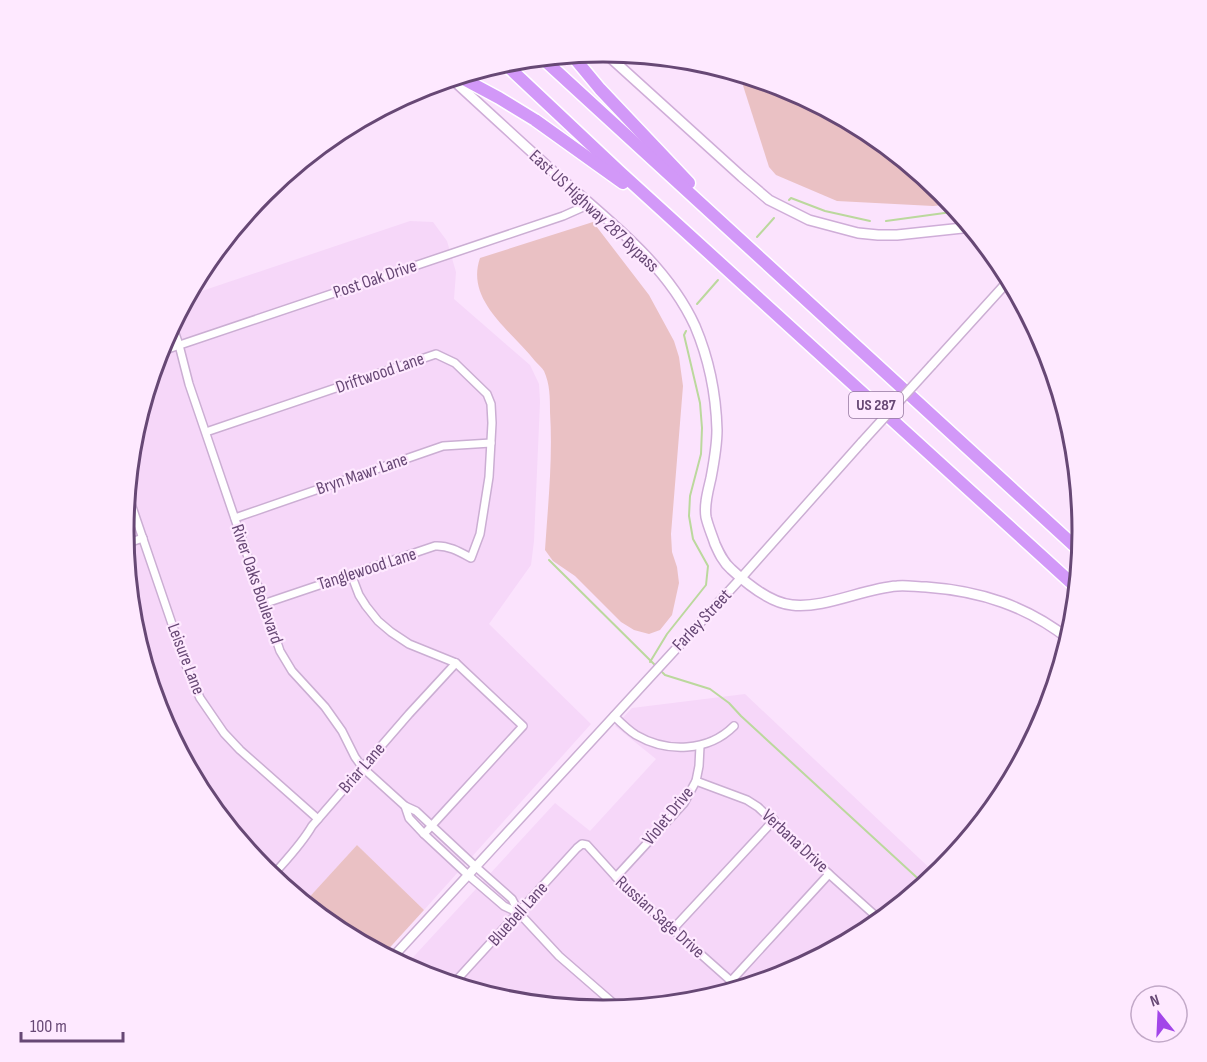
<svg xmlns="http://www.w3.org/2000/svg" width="1207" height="1062" font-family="'Sofia Sans Condensed',sans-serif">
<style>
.residential{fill:#f6d7f9}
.green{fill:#eac1c4}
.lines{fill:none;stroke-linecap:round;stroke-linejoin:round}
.stream{stroke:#bbd89d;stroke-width:2}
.minor-casing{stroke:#cbaed3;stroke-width:10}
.tertiary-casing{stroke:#cbaed3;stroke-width:11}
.secondary-casing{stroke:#cfadd8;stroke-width:12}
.motorway-casing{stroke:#fff;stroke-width:15}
.minor{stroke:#fff;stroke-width:7}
.tertiary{stroke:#fff;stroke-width:8}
.secondary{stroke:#fff;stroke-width:9}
.motorway{stroke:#d298f8;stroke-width:12}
.tertiary-bridge-casing{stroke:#cbaed3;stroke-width:11;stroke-linecap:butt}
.tertiary-bridge{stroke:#fff;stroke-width:8}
.labels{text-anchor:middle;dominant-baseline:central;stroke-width:4.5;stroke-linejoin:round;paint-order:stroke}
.shield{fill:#fee9ff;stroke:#94789e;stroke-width:1.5}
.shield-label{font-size:16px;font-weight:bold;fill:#674875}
.street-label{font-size:18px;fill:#674875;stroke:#fee9ff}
.rim{fill:none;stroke:#674875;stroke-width:3}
</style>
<rect width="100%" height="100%" fill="#fbe3fd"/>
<!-- residential -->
<g class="residential">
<polygon points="410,221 433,222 447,241 456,272 454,299 530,365 539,384 540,402 534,541 531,565 489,624 591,724 424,910 357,845 304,903 264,870 204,797 160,714 133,624 124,531 133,437 160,347 187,296"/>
<polygon points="745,694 937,875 870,930 787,975 697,1002 604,1011 510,1002 420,974 405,966 555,803 590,831 656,759 615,726 632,708"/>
</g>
<!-- green -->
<g class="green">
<polygon points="739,73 788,88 870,132 943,192 953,204 933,206 837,201 776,175 769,167"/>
<path d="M593 222 649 295 674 341 679 357 683 386 671 534 672 552 677 567 679 583 672 615 660 630 649 634 634 630 621 622 575 576 553 561 545 550C548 504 553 458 550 412 550 398 550 384 544 371 542 368 538 364 535 361 512 331 465 301 480 258Z"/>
<polygon points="357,845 424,910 383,955 337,930 304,903"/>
</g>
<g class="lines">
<!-- stream -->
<g class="stream">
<polyline points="789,200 791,198 825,211 870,221"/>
<polyline points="886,221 959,211"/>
<polyline points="757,237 774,218"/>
<polyline points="697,304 718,280"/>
<polyline points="549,560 665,675 710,689 729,703 741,716 925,885"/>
<polyline points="650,662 667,634 706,585 708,566 693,539 689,516 690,496 701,454 702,428 700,403 684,335 686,331"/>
</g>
<defs>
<g id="minor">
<polyline points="172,325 179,345 189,384 280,651 292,671 325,707 342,731 355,757 363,768 405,806 416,811 476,867 512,899 519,913"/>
<polyline points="159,352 563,216 590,204"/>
<path d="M206 432 436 354 455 363 487 394 491 404 492 423 489 477 480 534 471 558C460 552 448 545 435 546L263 604"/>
<polyline points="127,492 187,668 200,698 224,733 240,750 318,819"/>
<polyline points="235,518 443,446 491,443"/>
<polyline points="125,544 143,538"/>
<polyline points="351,574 359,595 366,606 378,621 391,632 409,644 456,663 523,726 424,834"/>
<path d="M614 716C621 723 628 730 636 735 667 753 708 752 734 726"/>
<polyline points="696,781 747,800 758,807 829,874 878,918 880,922"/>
<polyline points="405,806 409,818 424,834 468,875 504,906 519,913 559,956 620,1009"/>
<path d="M272 876C286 860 301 845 312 826L409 714 456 663"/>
<polyline points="616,877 684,803 696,781 699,766 700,746"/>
<polyline points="673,929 774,820"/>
<polyline points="731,981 829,874"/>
<polyline points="453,984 577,848 582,844 587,845 625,887 740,989"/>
</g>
<g id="tertiary">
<polyline points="932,365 1010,279"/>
<polyline points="391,959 742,577 862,442"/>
</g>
<g id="secondary">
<polyline points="603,51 742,177 769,200 809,220 858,233 878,235 897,235 972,227"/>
<path d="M451 78C489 113 527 148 566 183 614 225 668 267 695 326 709 359 716 394 717 430 717 446 714 462 711 478 708 491 704 504 706 517 708 526 712 535 715 544 719 553 723 562 731 569 746 583 771 603 792 605 824 609 865 588 897 586 907 585 917 587 926 587 981 591 1027 606 1070 640"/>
</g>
<g id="motorway">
<polyline points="571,54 600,89 689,183"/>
<polyline points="541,57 1081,552"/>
<polyline points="503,62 620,172 1078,589"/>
<polyline points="458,76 499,98 535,120 623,183"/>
</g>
</defs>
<!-- minor casing -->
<use href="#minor" class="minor-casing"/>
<!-- tertiary casing -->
<use href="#tertiary" class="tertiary-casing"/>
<!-- secondary casing -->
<use href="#secondary" class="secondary-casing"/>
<!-- motorway casing -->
<use href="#motorway" class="motorway-casing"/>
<!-- minor -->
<use href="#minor" class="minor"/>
<!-- tertiary -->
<use href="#tertiary" class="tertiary"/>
<!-- secondary -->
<use href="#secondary" class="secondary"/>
<!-- motorway -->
<use href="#motorway" class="motorway"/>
<defs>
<polyline id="tertiary-bridge" points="862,442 932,365"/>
</defs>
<!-- tertiary-bridge casing -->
<use href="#tertiary-bridge" class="tertiary-bridge-casing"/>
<!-- tertiary-bridge -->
<use href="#tertiary-bridge" class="tertiary-bridge"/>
</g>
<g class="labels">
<!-- shield labels -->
<rect class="shield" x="849" y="392" width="54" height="26" rx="4.5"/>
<g class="shield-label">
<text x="876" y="405">US 287</text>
</g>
<!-- street labels -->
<g class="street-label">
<text transform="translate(594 211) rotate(43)">East US Highway 287 Bypass</text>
<text transform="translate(375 279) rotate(-19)">Post Oak Drive</text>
<text transform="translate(380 373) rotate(-19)">Driftwood Lane</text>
<text transform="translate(362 474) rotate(-19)">Bryn Mawr Lane</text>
<text transform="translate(367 569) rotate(-18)">Tanglewood Lane</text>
<text transform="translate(257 584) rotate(71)">River Oaks Boulevard</text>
<text transform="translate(702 620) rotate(-47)">Farley Street</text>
<text transform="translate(186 659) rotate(69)">Leisure Lane</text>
<text transform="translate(362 768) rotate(-49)">Briar Lane</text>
<text transform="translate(668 816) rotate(-51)">Violet Drive</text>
<text transform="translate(795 841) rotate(43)">Verbana Drive</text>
<text transform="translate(518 914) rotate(-48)">Bluebell Lane</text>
<text transform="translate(660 917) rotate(42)">Russian Sage Drive</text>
</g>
</g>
<!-- crop -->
<path d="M0 0H1207V1062H0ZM134 531a469 469 0 1 1 938 0a469 469 0 1 1-938 0Z" fill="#fee9ff" fill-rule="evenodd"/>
<path class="rim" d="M134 531a469 469 0 1 1 938 0a469 469 0 1 1-938 0Z"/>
<!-- north arrow -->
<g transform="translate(1159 1014) rotate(342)"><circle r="28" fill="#fee9ff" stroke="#c2a9c8" stroke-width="1.5"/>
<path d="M0-4.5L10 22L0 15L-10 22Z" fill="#a245e9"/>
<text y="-9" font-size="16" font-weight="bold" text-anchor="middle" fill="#674875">N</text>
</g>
<!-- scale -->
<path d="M21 1032v9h102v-9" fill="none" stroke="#674875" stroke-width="3"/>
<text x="30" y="1032" font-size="18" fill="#674875" stroke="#fee9ff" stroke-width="4.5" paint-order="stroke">100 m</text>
</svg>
